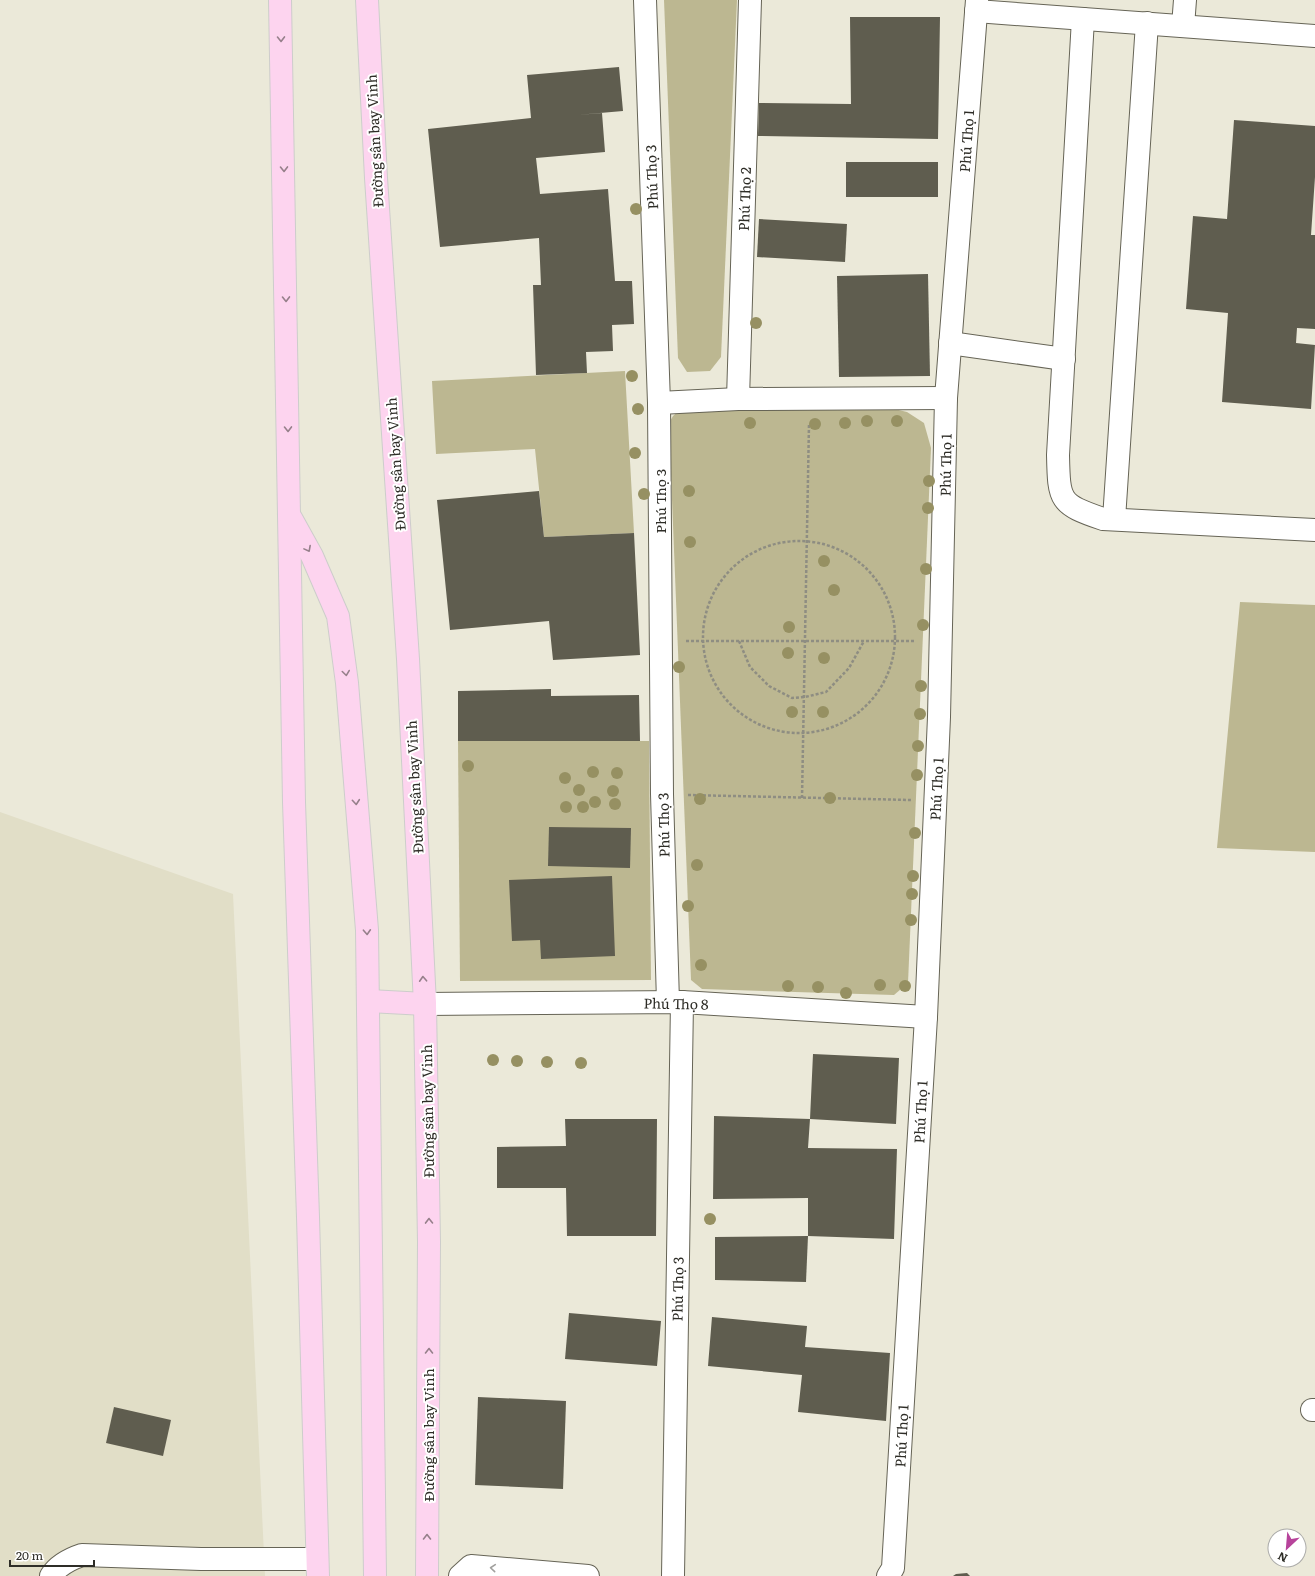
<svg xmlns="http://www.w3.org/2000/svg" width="1315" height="1576" font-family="Literata,serif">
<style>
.built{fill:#e1dec7}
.green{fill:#bcb791}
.building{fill:#5f5d4f}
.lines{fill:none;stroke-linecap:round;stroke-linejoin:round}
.minor-casing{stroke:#666456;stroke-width:24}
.major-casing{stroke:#cdcdcb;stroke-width:24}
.path{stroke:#8e8d82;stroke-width:2.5;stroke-dasharray:3 2;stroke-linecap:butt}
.minor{stroke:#fff;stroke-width:22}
.major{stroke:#fdd4ef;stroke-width:22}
.tree{fill:#969062}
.oneway{stroke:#96808b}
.oneway2{stroke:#a1a09e}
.labels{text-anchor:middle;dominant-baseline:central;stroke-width:4;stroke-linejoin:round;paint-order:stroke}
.street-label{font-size:14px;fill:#2e2d27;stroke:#fff}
</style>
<rect width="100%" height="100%" fill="#ebe9d9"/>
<!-- built -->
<polygon class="built" points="0,812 233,894 265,1576 0,1576"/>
<!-- green -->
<g class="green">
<polygon points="664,0 737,0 721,357 710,371 687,372 678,358"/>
<polygon points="625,371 634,533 544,537 535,449 436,454 432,381"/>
<polygon points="886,407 907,412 924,423 931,448 908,983 894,995 702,989 691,980 669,423 673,416 682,408"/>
<polygon points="1240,602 1315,605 1315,852 1217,848"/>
<polygon points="458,741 649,741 651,980 460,981"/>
</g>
<!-- building -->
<g class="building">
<polygon points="850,17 940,17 938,139 758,136 759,103 851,104"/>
<polygon points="619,67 623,111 577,115 602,113 605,152 536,158 540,194 608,189 615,281 632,281 634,324 612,325 613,351 586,352 587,373 536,375 533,285 541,285 539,238 440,247 428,129 531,118 527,75"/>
<polygon points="1234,120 1315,126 1315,177 1311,235 1315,235 1315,329 1297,328 1296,343 1315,345 1311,409 1222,402 1228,313 1186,309 1193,216 1227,219"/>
<rect x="846" y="162" width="92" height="35"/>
<polygon points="759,219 847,224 845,262 757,257"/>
<polygon points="928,274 930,376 839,377 837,276"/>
<polygon points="539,491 544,537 634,533 640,655 553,660 549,621 450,630 437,500"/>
<polygon points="551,689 551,696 639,695 640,741 458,741 458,691"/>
<polygon points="549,827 631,828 630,868 548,866"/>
<polygon points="612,876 615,956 541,959 540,940 512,941 509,880"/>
<polygon points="813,1054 899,1058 896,1124 810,1119 808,1148 897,1149 894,1239 808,1236 808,1198 713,1199 714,1116 810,1119"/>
<polygon points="565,1119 657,1119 656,1236 567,1236 566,1188 497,1188 497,1147 566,1146"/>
<polygon points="808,1236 806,1282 715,1280 715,1237"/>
<polygon points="569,1313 661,1321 657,1366 565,1359"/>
<polygon points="712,1317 807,1326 805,1347 890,1353 886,1421 798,1412 802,1375 708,1366"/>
<polygon points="478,1397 566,1401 563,1489 475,1485"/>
<polygon points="114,1407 171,1420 163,1456 106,1443"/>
<polygon points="967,1573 970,1576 953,1576 956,1574"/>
</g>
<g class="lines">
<defs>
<g id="minor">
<polyline points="645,0 659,403 662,794 668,1002"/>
<polyline points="976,11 1315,36"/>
<path d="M1083 19 1058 455C1059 501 1059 504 1103 519L1315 530"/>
<polyline points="1183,26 1185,0"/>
<polyline points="950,343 1064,359"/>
<polyline points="738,399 750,0"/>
<polyline points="659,403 738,399 946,398"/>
<polyline points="1114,519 1147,23"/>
<polyline points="425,1004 682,1002 926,1017"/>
<polyline points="1312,1410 1315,1410"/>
<path d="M51 1576C58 1565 70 1559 82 1555L201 1559H317"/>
<polyline points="460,1576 471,1566 588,1576"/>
<polyline points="673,1576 682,1002"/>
<polyline points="888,1576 893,1568 926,1017 939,717 946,398 977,0"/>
</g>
<g id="major">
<polyline points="280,0 294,802 308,1217 318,1576"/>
<polyline points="367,0 376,178 408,659 425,1004 429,1242 427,1576"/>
<polyline points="291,518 312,556 338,616 347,683 367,930 375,1576"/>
<polyline points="369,1001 425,1004"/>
</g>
</defs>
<!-- minor casing -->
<use href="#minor" class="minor-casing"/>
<!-- major casing -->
<use href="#major" class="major-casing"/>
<!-- path -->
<g class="path">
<circle cx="799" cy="637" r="96"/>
<polyline points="686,641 915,641"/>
<polyline points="739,641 750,667 769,686 792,698 805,697 826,692 849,668 864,641"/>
<polyline points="688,795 911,800"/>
<polyline points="802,798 809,424"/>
</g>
<!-- minor -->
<use href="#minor" class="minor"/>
<!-- major -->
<use href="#major" class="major"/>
</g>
<!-- trees -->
<g class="tree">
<circle cx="636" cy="209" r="6"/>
<circle cx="756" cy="323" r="6"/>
<circle cx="632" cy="376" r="6"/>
<circle cx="638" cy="409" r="6"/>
<circle cx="867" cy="421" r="6"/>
<circle cx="897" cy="421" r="6"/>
<circle cx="750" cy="423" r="6"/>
<circle cx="845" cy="423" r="6"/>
<circle cx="815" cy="424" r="6"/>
<circle cx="635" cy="453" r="6"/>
<circle cx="929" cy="481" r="6"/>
<circle cx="689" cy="491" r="6"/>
<circle cx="644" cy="494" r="6"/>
<circle cx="928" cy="508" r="6"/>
<circle cx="690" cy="542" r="6"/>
<circle cx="824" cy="561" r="6"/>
<circle cx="926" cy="569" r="6"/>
<circle cx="834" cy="590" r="6"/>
<circle cx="923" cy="625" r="6"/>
<circle cx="789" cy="627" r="6"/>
<circle cx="788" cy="653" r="6"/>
<circle cx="824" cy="658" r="6"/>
<circle cx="679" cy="667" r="6"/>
<circle cx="921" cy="686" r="6"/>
<circle cx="792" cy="712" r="6"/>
<circle cx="823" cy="712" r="6"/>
<circle cx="920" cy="714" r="6"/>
<circle cx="918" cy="746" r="6"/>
<circle cx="468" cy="766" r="6"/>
<circle cx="593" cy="772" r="6"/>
<circle cx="617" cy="773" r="6"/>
<circle cx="917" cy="775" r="6"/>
<circle cx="565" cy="778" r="6"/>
<circle cx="579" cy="790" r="6"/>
<circle cx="613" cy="791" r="6"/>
<circle cx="830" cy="798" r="6"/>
<circle cx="700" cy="799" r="6"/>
<circle cx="595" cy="802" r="6"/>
<circle cx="615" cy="804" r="6"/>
<circle cx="566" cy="807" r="6"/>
<circle cx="583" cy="807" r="6"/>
<circle cx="915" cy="833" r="6"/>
<circle cx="697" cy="865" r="6"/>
<circle cx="913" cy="876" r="6"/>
<circle cx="912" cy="894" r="6"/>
<circle cx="688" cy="906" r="6"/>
<circle cx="911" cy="920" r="6"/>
<circle cx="701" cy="965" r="6"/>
<circle cx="880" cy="985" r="6"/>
<circle cx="788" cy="986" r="6"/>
<circle cx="905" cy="986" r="6"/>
<circle cx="818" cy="987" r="6"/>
<circle cx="846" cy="993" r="6"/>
<circle cx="493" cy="1060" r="6"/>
<circle cx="517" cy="1061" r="6"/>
<circle cx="547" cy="1062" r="6"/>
<circle cx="581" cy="1063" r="6"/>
<circle cx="710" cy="1219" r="6"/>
</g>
<!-- one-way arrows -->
<defs><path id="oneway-chevron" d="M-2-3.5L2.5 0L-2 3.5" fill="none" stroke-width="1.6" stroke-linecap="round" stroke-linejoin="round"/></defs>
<g class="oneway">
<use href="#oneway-chevron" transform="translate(281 39) rotate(89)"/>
<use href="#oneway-chevron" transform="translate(284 169) rotate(89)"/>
<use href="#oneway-chevron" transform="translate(286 299) rotate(89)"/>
<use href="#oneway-chevron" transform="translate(288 429) rotate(89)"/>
<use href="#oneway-chevron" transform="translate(308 549) rotate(62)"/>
<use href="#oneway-chevron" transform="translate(346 673) rotate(82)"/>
<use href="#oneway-chevron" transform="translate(356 802) rotate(85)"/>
<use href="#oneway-chevron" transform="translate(367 932) rotate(87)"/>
<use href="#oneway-chevron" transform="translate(423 979) rotate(-93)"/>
<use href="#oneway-chevron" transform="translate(429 1221) rotate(-91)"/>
<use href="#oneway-chevron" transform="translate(429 1351) rotate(-90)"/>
<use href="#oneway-chevron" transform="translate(427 1537) rotate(-90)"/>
</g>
<use class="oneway2" href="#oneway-chevron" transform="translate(493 1568) rotate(-175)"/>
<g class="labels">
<!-- street labels -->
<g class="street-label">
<text transform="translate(374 141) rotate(-93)">Đường sân bay Vinh</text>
<text transform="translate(966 141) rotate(-86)">Phú Thọ 1</text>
<text transform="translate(651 177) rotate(-92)">Phú Thọ 3</text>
<text transform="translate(744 199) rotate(-88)">Phú Thọ 2</text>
<text transform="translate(395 464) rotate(-94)">Đường sân bay Vinh</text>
<text transform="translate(945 465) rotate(-89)">Phú Thọ 1</text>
<text transform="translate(660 501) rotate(-90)">Phú Thọ 3</text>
<text transform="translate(414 787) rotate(-93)">Đường sân bay Vinh</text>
<text transform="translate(936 789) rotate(-87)">Phú Thọ 1</text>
<text transform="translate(663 825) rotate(-91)">Phú Thọ 3</text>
<text transform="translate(676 1003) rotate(1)">Phú Thọ 8</text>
<text transform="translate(427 1111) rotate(-91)">Đường sân bay Vinh</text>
<text transform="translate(920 1112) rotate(-87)">Phú Thọ 1</text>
<text transform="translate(677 1289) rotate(-89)">Phú Thọ 3</text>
<text transform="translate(428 1435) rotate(-90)">Đường sân bay Vinh</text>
<text transform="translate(901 1436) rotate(-87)">Phú Thọ 1</text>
</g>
</g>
<!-- north arrow -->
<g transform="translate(1287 1548) rotate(206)"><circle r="19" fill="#ffffff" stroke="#ababa9"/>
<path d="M0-3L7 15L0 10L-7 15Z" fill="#b7439b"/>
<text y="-6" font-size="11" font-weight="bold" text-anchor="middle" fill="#2e2d27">N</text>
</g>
<!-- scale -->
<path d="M10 1560v6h84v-6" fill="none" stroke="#2e2d27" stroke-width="2"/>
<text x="16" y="1560" font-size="12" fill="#2e2d27" stroke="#ffffff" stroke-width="3" paint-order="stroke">20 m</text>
</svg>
